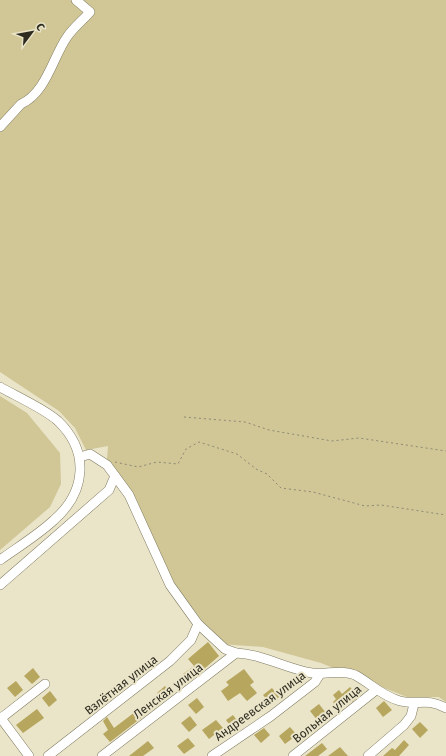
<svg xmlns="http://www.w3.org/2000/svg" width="446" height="756" font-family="'Fira Sans',sans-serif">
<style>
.green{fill:#d0c696}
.building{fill:#b6a65e}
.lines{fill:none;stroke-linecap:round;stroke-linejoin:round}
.minor-casing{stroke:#817c62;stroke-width:10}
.path{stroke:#8d8975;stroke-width:1;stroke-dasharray:2 3;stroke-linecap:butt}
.minor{stroke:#fff;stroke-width:9}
.labels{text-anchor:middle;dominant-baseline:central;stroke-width:4;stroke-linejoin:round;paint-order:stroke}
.street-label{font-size:12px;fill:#2e2c21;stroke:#eae4c8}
</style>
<rect width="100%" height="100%" fill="#eae4c8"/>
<!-- green -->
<g class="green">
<polygon points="0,0 446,0 446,702 439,697 407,697 321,663 263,647 220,644 165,572 136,498 117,478 107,459 108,446 86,450 75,428 59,411 0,372"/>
<polygon points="0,396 27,413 60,453 61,484 50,507 0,550"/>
</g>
<!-- building -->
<g class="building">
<polygon points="208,642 219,656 189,682 183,674 194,666 188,659"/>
<polygon points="33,668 40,677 32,684 24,676"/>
<polygon points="244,669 254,682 250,685 257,693 247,701 240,693 228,701 221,691 229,685 226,682"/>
<polygon points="16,681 23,690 15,697 7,688"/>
<polygon points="165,686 172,694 164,701 157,693"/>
<polygon points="350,687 358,696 352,702 347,696 335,705 333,702 336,699 333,695 339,690 342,694"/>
<polygon points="272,688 279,697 271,704 263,695"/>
<polygon points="50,691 57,700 49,707 42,698"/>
<polygon points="197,698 204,707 196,714 188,705"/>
<polygon points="384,701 392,710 383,717 376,708"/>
<polygon points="148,702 153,707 144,714 145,715 110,742 103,734 108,730 103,721 107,717 114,728"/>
<polygon points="319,704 326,713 317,720 310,711"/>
<polygon points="37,709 44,718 23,733 16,725"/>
<polygon points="233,715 241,726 234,731 226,720"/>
<polygon points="190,716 197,725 189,732 181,723"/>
<polygon points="216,720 223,728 209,739 202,730"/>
<polygon points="420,722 428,730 420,738 412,729"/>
<polygon points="290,727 297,735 285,744 279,736"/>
<polygon points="264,728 270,735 261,743 254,735"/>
<polygon points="188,738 195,746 184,754 177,746"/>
<polygon points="404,740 409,745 399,756 383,756 392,748 395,750"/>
<polygon points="148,741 154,748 143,756 129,756"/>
<polygon points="322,743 327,749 318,756 305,756"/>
<polygon points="340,747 348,756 328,756"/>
</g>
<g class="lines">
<defs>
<g id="minor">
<path d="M0 127 21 104C46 93 53 57 67 37 73 28 83 20 90 12L76 0"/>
<path d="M0 387C16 396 45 409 58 421 89 451 87 491 54 520 38 535 18 547 0 560"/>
<polyline points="80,457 90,454 107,465 129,495 170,585 198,624 225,649 236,653"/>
<polyline points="0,585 109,490 115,476"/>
<polyline points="0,717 29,756"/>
<polyline points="0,719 45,684"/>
<polyline points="48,756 170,661 191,640 198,624"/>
<path d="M102 756 236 653C262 654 287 669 312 673 326 675 341 669 355 675 370 683 382 696 400 701 419 706 425 697 446 708"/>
<polyline points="212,756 271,716 315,682 320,674"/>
<polyline points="293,756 376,690"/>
<polyline points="368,756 404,725 411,716 414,704"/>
</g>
</defs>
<!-- minor casing -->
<use href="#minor" class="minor-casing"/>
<!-- path -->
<g class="path">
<polyline points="184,417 245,422 269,430 332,441 359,438 446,451"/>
<polyline points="115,462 138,467 157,462 178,464 186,449 199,442 237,454 256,469 267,474 281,488 313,492 365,506 381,505 446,515"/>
</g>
<!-- minor -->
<use href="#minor" class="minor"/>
</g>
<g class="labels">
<!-- street labels -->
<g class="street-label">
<text transform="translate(121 685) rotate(-38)">Взлётная улица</text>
<text transform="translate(168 691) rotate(-37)">Ленская улица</text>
<text transform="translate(260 706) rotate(-36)">Андреевская улица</text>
<text transform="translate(327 714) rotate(-39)">Вольная улица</text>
</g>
</g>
<!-- north arrow -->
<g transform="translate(32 32) rotate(58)" stroke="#eae4c8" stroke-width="3" paint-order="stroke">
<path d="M0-3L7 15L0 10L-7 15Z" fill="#2e2c21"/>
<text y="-6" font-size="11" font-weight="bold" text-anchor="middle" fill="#2e2c21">С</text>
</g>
</svg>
